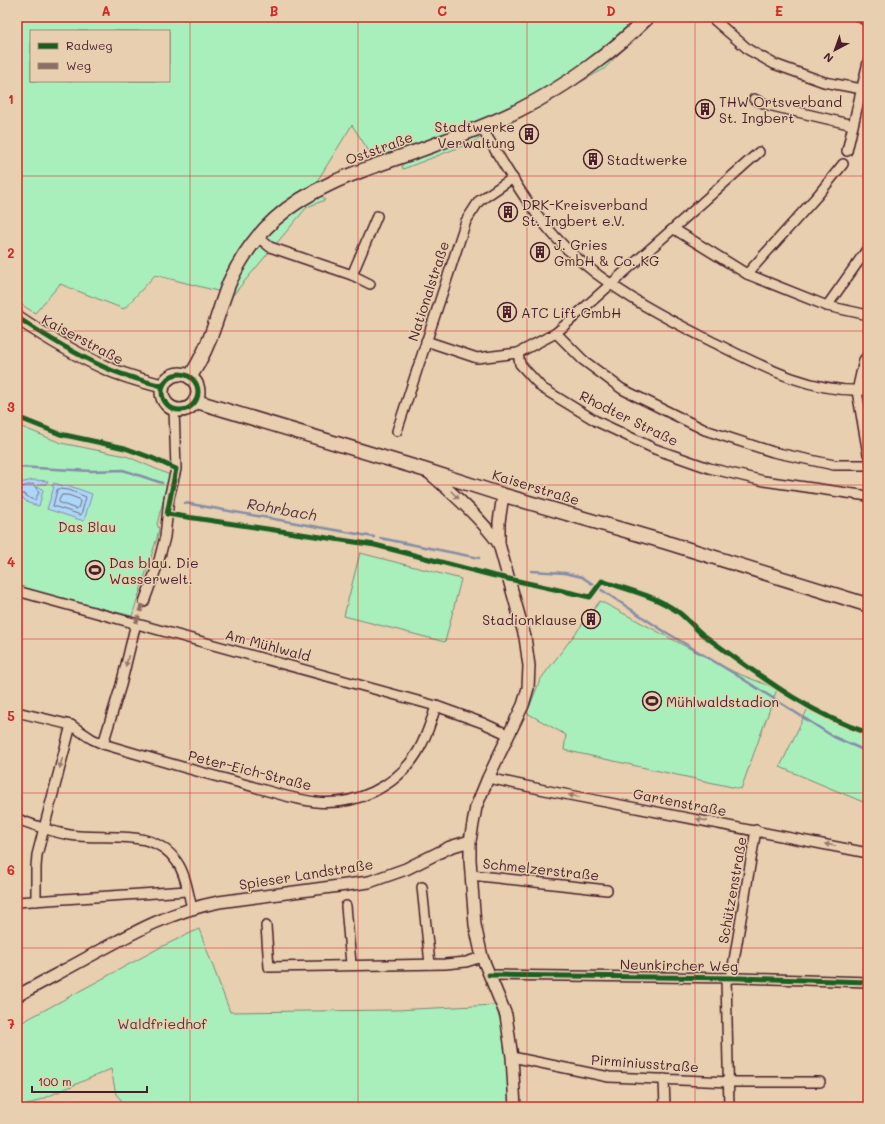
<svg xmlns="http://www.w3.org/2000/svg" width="885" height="1124" font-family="Mali,sans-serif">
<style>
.green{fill:#a9efbc;stroke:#7a8774;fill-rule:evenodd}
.water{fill:#add7f8;stroke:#858da6}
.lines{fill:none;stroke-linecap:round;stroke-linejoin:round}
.shore{stroke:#72697d;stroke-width:1}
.stream{stroke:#858da6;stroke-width:2.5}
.minor-casing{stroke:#4a1f2b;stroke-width:12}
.tertiary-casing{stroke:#4a1f2b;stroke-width:14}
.secondary-casing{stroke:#4a1f2b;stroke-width:16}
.minor{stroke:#e7cfaf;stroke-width:9}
.tertiary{stroke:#e7cfaf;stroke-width:11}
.secondary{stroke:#e7cfaf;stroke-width:13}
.quiet{stroke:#8d6e63;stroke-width:4;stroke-dasharray:8 4;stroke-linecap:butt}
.cycleway-casing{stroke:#e7cfaf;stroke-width:8}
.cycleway{stroke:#1b5e20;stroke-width:5}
.oneway{fill:#98776d}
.grid{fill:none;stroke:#d62828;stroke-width:1;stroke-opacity:0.55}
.labels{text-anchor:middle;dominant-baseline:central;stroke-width:3;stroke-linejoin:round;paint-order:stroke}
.poi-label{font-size:14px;fill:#4a1f2b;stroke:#e7cfaf;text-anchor:start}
.street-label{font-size:14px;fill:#4a1f2b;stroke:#e7cfaf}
.park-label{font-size:14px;fill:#54343a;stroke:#e7cfaf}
.water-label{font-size:15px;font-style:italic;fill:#543140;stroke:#e7cfaf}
.neatline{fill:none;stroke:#d62828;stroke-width:1.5}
.grid-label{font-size:13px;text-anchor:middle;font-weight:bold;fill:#d62828}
</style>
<rect width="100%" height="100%" fill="#e7cfaf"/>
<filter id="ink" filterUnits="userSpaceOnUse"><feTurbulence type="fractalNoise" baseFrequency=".025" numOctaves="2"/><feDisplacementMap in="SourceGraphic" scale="8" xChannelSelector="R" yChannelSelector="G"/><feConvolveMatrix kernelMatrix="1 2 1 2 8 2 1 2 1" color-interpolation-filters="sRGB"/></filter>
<g filter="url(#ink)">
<!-- green -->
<g class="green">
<path d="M17 17H654L604 69 473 142 403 169 400 158 378 165 352 125 314 186 325 200 307 207 233 295 155 275 124 309 60 284 35 313 17 302ZM31 31H169V81H31Z"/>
<polygon points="17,425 61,443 126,456 170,475 157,524 159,529 157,538 132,616 17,587"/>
<polygon points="360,553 461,579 445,642 344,616"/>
<polygon points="600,601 734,672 777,689 741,789 564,750 566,735 527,713 540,680"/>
<polygon points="810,704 833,717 868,730 868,804 780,767"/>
<path d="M199 929 230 1012 395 1010 495 1005C508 1036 509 1073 509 1107H127L116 1094 111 1069 23 1107H17V1025L161 947Z"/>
</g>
<!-- water -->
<g class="water">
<polygon points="17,479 20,483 33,480 48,481 46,484 40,484 36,487 37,488 40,487 43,490 39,506 28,503 23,498 17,499"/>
<polygon points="54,483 64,486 70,486 92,494 84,521 47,509 54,487 52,486"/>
</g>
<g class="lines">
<!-- shore -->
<g class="shore">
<polyline points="17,485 21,487 33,484 39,492 35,500 31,499 24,494 17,495"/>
<polygon points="59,489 69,490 86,497 81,515 53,506 57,490"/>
<polygon points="62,495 68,495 79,499 80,502 78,508 76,509 60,503 59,501"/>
</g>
<!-- stream -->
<g class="stream">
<polyline points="17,467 92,471 123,470 162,483"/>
<polyline points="185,503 374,537"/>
<polyline points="380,538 479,558"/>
<polyline points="531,571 565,573 582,577 659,628 735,674 834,737 868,752"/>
</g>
<defs>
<g id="minor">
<polyline points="711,17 749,50 774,64 824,82 862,89"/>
<polyline points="860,17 868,22"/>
<polyline points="754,99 768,105 853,125"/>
<path d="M481 127C506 167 530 212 564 246 606 287 659 315 711 341 759 365 812 394 868 390"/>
<polyline points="847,151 868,62"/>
<polyline points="759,152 556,333 518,353 520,364 542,388 596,421 655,449 709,468 764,481 868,496"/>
<polyline points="674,229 747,274 818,195 843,164"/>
<polyline points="258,237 270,247 352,275 370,284"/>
<polyline points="747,274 827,306 868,315"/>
<polyline points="352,275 377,216"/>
<polyline points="827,306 868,248"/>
<polyline points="556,333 583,360 622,389 705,430 773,452 834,465 868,465"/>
<polyline points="426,341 477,358 518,353"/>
<polyline points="868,355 864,360 857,391 868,454"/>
<polyline points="397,431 466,221 479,201 513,178"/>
<polyline points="17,591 436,706 483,723 509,735"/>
<polyline points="144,602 158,564 165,537 169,498 176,469 174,409"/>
<path d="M17 712 71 725 92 739 103 744C147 757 192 770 237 782 263 789 289 799 316 802 355 806 396 787 417 753 426 738 431 722 436 706"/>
<polyline points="103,744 121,685 136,623"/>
<polyline points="488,778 554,792 868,853"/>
<path d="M17 819C34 825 51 832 70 835 105 841 153 826 177 862 186 875 188 893 192 908"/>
<polyline points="471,875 607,890"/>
<polyline points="422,887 430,964"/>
<polyline points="36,901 36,867 37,855 71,725"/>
<polyline points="17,902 187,891"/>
<polyline points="346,906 351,964"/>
<polyline points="266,926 269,967 445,964 466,962 482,957"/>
<polyline points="489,975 739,978 868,982"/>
<polyline points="726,978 729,1107"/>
<polyline points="731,978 756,830"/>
<polyline points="512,1057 609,1077 729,1082 820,1082"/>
<polyline points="664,1079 665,1107"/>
</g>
<g id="tertiary">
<path d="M427 471C453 494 479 516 499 544"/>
<polyline points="503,495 499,522 499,544 525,637 529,666 528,688 523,705 488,778 476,807 470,841 470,860 475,925 482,957 506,1015 512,1057 515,1107"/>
<path d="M17 996C42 982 67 969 92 955 134 932 172 911 219 902L369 882 406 869 450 847 470 841"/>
</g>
<g id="secondary">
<path d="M17 317C45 336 75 354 106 368 124 376 143 381 162 386"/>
<circle cx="180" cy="392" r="18"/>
<path d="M190 377C201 360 209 343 215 324 220 310 224 295 230 281 241 258 256 236 275 219 318 180 381 165 434 145 463 134 492 124 519 110 565 87 612 53 648 17"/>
<polyline points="195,401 425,470 503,495 665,542 868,605"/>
</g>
</defs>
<!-- minor casing -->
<use href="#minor" class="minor-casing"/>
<!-- tertiary casing -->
<use href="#tertiary" class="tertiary-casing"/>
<!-- secondary casing -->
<use href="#secondary" class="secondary-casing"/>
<!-- minor -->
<use href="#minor" class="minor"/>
<!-- tertiary -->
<use href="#tertiary" class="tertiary"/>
<!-- secondary -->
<use href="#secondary" class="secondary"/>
<!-- quiet -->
<polyline class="quiet" points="136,623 144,602"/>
<defs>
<g id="cycleway">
<path d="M17 317C45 336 75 354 106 368 124 376 143 381 162 386"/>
<circle cx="180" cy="392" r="18"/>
<path d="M17 417 60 434 125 448 152 458 176 469 167 514 375 545 491 575 590 597 602 581C626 589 651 595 672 608 684 614 692 626 702 634 754 671 806 713 868 733"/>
<polyline points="489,975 739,978 868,982"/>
</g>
</defs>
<!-- cycleway casing -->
<use href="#cycleway" class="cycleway-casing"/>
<!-- cycleway -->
<use href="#cycleway" class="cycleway"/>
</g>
<!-- one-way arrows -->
<defs><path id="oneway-solid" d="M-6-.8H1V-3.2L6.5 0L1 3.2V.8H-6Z"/></defs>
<g class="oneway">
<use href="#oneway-solid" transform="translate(455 495) rotate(45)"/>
<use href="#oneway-solid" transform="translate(127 661) rotate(104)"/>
<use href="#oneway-solid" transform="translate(61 763) rotate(105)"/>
<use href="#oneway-solid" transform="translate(574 796) rotate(-169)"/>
<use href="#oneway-solid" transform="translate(702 820) rotate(-169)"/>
<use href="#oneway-solid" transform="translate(830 845) rotate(-169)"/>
</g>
</g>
<!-- grid -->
<path class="grid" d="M190 17V1107M358 17V1107M527 17V1107M695 17V1107M17 176H868M17 331H868M17 485H868M17 639H868M17 793H868M17 948H868"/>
<!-- icons -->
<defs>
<symbol id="building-ring" viewBox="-11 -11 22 22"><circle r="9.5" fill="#e7cfaf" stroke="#4a1f2b" stroke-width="1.5"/><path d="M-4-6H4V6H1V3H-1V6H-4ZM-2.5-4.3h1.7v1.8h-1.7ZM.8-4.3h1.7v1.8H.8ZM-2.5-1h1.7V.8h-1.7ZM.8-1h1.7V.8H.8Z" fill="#4a1f2b"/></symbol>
<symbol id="stadium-ring" viewBox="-11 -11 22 22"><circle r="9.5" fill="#e7cfaf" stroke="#4a1f2b" stroke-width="1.5"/><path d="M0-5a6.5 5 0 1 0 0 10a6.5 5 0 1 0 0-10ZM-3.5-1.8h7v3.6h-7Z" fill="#4a1f2b"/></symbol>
</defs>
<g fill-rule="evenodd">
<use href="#building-ring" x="694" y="98" width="22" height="22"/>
<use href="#building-ring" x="518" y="123" width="22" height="22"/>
<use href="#building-ring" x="582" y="148" width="22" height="22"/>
<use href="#building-ring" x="497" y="201" width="22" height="22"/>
<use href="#building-ring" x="529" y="241" width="22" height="22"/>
<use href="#building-ring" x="496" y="301" width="22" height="22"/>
<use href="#stadium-ring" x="84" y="559" width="22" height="22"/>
<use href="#building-ring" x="580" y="608" width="22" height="22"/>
<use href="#stadium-ring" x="641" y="690" width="22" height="22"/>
</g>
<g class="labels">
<!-- poi labels -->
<g class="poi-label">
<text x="719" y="101">THW Ortsverband<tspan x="719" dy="16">St. Ingbert</tspan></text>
<text x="515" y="126" text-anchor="end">Stadtwerke<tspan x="515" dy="16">Verwaltung</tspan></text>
<text x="607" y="159">Stadtwerke</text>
<text x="522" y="204">DRK-Kreisverband<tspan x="522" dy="16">St. Ingbert e.V.</tspan></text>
<text x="554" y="244">J. Gries<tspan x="554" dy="16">GmbH &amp; Co. KG</tspan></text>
<text x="521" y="312">ATC Lift GmbH</text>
<text x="109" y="562">Das blau. Die<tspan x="109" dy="16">Wasserwelt.</tspan></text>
<text x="577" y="619" text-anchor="end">Stadionklause</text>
<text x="666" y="701">Mühlwaldstadion</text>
</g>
<!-- street labels -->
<g class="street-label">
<text transform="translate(379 148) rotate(-20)">Oststraße</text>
<text transform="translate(428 291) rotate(-72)">Nationalstraße</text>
<text transform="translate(83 339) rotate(28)">Kaiserstraße</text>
<text transform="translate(629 418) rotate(26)">Rhodter Straße</text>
<text transform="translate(536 487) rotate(17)">Kaiserstraße</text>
<text transform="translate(268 645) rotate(15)">Am Mühlwald</text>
<text transform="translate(250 770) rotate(14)">Peter-Eich-Straße</text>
<text transform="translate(680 802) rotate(11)">Gartenstraße</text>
<text transform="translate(541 869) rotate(6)">Schmelzerstraße</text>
<text transform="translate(306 874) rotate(-9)">Spieser Landstraße</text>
<text transform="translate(732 890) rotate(-80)">Schützenstraße</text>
<text transform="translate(679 965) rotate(1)">Neunkircher Weg</text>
<text transform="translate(645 1063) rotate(4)">Pirminiusstraße</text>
</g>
<!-- park labels -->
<g class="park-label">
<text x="87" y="526">Das Blau</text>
<text x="162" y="1023">Waldfriedhof</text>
</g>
<!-- water labels -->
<g class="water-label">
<text transform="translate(282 509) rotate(10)">Rohrbach</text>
</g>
</g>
<!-- margin -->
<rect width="885" height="1124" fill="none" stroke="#e7cfaf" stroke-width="44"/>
<!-- legend -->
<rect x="30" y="30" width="140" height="52" fill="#e7cfaf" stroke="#a8897a"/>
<rect x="38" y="43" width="20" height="6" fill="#1b5e20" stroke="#a8897a"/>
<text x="66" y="50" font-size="12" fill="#4a1f2b">Radweg</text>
<rect x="38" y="63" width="20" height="6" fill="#8d6e63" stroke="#a8897a"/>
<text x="66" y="70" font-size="12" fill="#4a1f2b">Weg</text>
<!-- north arrow -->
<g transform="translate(835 50) rotate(221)" stroke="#e7cfaf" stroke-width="3" paint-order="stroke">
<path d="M0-3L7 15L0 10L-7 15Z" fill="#4a1f2b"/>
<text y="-6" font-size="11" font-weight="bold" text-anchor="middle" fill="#4a1f2b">N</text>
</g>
<!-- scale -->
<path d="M32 1086v6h115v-6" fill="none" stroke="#4a1f2b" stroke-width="2"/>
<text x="38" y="1086" font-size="12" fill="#4a1f2b" stroke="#e7cfaf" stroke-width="3" paint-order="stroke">100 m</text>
<rect x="22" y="22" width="841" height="1080" class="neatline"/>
<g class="grid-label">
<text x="106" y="16">A</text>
<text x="274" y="16">B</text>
<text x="442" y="16">C</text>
<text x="611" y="16">D</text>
<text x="779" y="16">E</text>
<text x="11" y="104">1</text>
<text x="11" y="258">2</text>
<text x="11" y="412">3</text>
<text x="11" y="567">4</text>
<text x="11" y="721">5</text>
<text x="11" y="875">6</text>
<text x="11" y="1029">7</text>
</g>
</svg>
